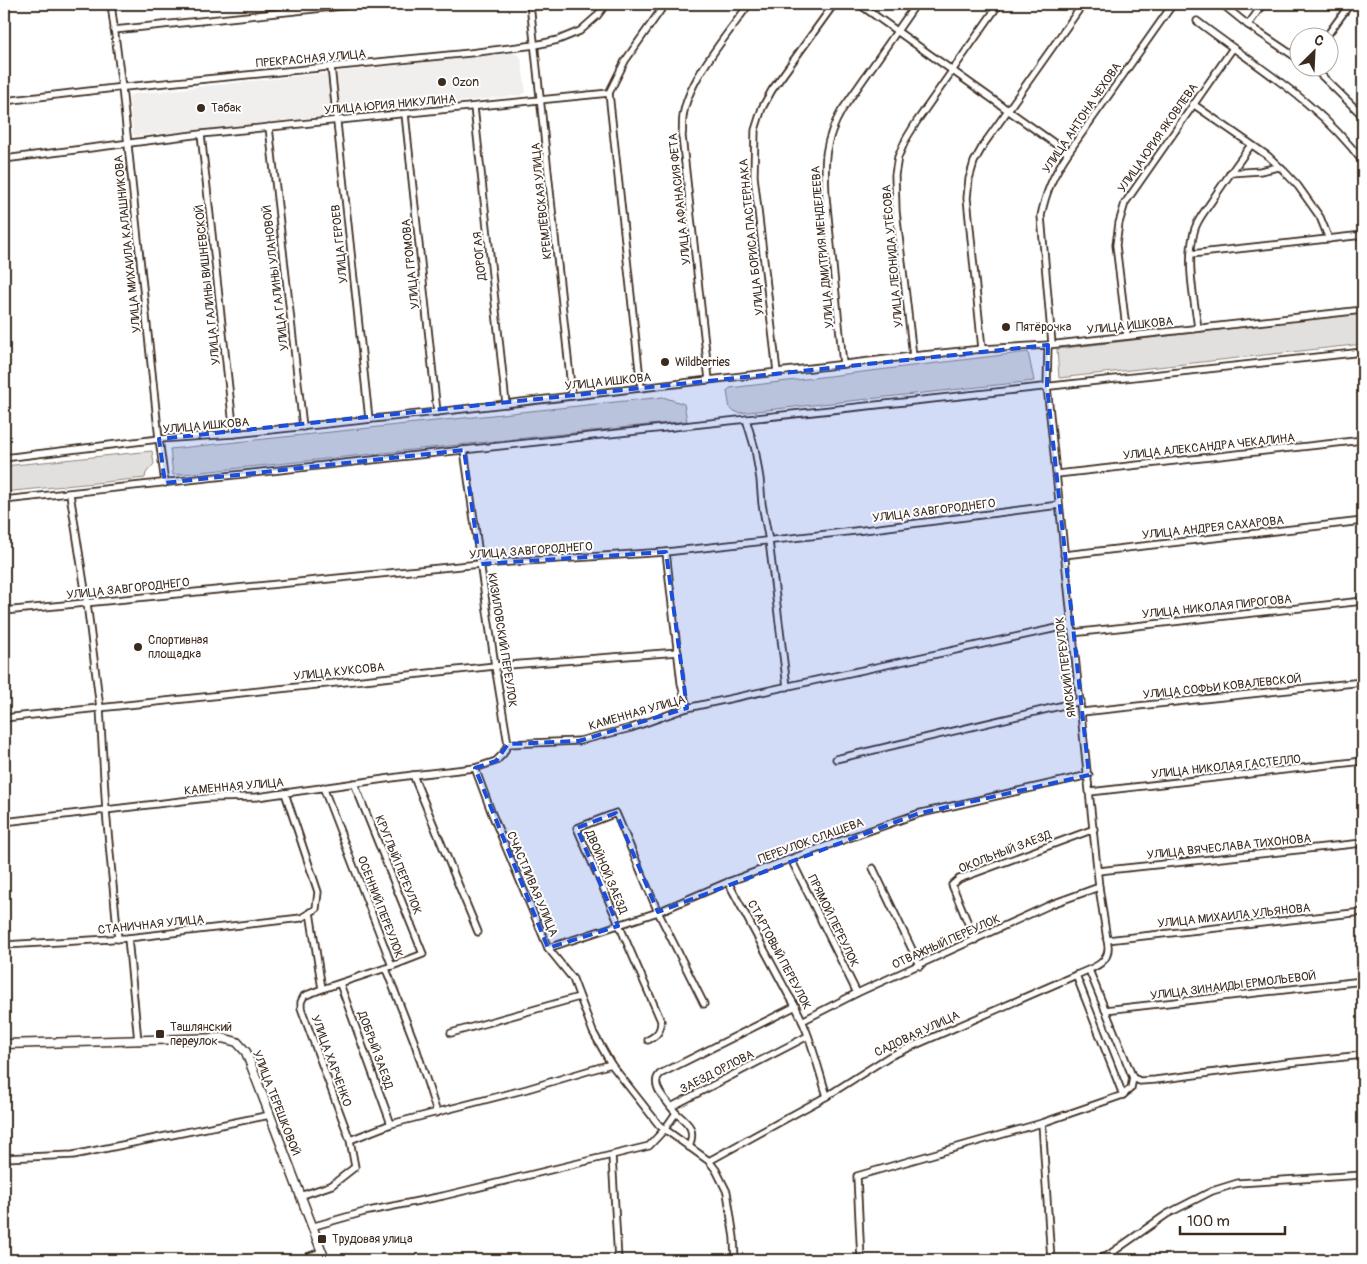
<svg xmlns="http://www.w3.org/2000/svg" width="1367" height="1264" font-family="Pangolin,sans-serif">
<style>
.built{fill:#f1efee}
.green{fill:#e2e0de;stroke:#8e857e}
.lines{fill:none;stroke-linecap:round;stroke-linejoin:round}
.street-casing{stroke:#3b2a1e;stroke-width:9}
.secondary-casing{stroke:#3b2a1e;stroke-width:11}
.street{stroke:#fff;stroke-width:5.5}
.secondary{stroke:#fff;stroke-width:8}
.marked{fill:#1d4ed8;fill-opacity:0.2;stroke:#1d4ed8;stroke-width:4;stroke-dasharray:10 6;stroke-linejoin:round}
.poi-dot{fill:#3b2a1e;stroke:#fff;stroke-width:2}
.labels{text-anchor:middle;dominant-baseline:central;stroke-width:4;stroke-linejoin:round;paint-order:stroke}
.street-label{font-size:12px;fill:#3b2a1e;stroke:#fff}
.poi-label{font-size:12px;fill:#3b2a1e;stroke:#fff;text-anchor:start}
</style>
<rect width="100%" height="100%" fill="#fff"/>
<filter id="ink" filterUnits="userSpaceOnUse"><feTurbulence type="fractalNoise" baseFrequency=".02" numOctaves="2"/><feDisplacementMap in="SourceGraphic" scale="10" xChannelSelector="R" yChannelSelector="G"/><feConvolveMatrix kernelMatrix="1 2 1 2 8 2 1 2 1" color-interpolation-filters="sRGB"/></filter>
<g filter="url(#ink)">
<!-- built -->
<polygon class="built" points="513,53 519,55 521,58 525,85 526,92 522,95 138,136 134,135 133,132 129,100 130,95 133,94"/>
<!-- green -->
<g class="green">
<polygon points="1363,313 1363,344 1059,378 1057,349"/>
<polygon points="1028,352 1034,381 739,413 730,409 727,391 730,388"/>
<polygon points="663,397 684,404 687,421 173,475 170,449"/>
<polygon points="152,451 154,464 146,473 145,478 4,492 4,466"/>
</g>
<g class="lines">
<defs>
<g id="street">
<polyline points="111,4 122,88 159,439 165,483"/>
<polyline points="530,4 572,396"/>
<polyline points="859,4 1068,153"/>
<polyline points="1222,4 1248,25 1300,60"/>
<path d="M1197 21C1255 66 1318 101 1363 162"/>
<polyline points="1248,25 1263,4"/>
<polyline points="114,30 361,4"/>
<polyline points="1326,37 1350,4"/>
<polyline points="331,67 369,419"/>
<polyline points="1311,68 1320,74 1363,116"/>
<polyline points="609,93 641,388"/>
<polyline points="4,101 115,88 470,53 535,45 558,40 580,31 597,16 606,4"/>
<polyline points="1193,104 1268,156 1284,171 1298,186 1320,217 1329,239"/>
<polyline points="474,107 506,404"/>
<polyline points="405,114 437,412"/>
<polyline points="269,127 303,427"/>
<polyline points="201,134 234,434"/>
<polyline points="4,159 201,134 609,93 625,61 665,4"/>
<polyline points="1230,173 1260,171 1279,167"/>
<polyline points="1191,254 1363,235"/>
<path d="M1198 328C1194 298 1186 263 1194 232 1196 221 1205 211 1211 202 1224 182 1237 164 1251 145"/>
<polyline points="1127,336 1116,245 1119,223 1125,203 1233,48"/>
<path d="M1052 344 1041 216C1046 191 1054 174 1068 153L1173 4"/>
<polyline points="982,349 967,198 969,179 974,162 984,144 1083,4"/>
<polyline points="913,356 896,211 895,175 898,157 906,139 917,121 999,4"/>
<path d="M843 364 826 197C824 161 824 141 842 110L916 4"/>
<polyline points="777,372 754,176 755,130 762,108 772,90 834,4"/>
<path d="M709 380 682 136C683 130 682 123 683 117 687 81 728 34 749 4"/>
<polyline points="746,419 755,449 760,479 762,504 769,541 787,687"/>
<polyline points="464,450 495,666 508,744"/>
<polyline points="4,458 159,439 234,434 437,412 913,356 982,349 1048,345 1363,310"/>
<polyline points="1057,474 1363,440"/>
<polyline points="70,494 87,603 100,708 106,811 118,939"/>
<polyline points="4,500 1363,352"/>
<polyline points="666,552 681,683 687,708"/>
<polyline points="1064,555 1363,521"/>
<polyline points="4,611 480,564 666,552 864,530 1059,505"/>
<polyline points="1072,633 1363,601"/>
<polyline points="1082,712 1363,682"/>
<polyline points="4,718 495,666 678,652"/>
<polyline points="836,759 1081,701"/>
<polyline points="475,768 492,814 548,948 573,979 593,1032 611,1064 659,1125 709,1161 716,1170 727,1192 734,1238 735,1260"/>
<polyline points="413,775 478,932"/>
<polyline points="354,783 423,954 392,966"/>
<polyline points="1090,792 1363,761"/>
<polyline points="4,822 207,798 257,797 413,775 475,768 496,761 503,754 508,744 579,741 631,728 687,708 1071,625"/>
<polyline points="791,859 857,993"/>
<polyline points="873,868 920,966"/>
<polyline points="1098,871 1363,843"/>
<path d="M728 882 788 994C808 1024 816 1062 827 1096"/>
<polyline points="128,938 138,1041"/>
<polyline points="975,940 952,885 959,879 1094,829"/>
<polyline points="1107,940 1363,912"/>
<polyline points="4,945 128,938 301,918 316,909 318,892 285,793"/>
<polyline points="548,948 658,912 728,882 806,853 917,814 1089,775"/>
<polyline points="386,969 414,1041 437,1113"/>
<polyline points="1076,975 1123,1095"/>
<polyline points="340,984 391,1124"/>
<polyline points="322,989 392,966 323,787"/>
<path d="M796 1006 660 1074C650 1084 664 1098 671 1107L808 1036"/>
<polyline points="1105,1010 1363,981"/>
<polyline points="802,1021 857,993 1052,904 1099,887"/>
<polyline points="451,1033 579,997"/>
<path d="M648 1040C656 1036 661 1032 661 1021L577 828 616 813 658 912 704 1004"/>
<polyline points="1133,1078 1140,1081 1155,1080 1287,1063 1363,1055"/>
<path d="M676 1113C689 1124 696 1129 689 1147"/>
<polyline points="1042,1123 1051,1260"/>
<polyline points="350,1140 391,1124 527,1089 611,1064"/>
<polyline points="612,1156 618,1260"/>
<polyline points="4,1158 73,1155 270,1115"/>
<path d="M709 1161 827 1096 890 1056 1076 975C1090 969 1110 964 1108 946L1099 887 1047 386 1048 345"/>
<polyline points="300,1196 332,1185 355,1167 350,1140 301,1008 301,1002 304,996 322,989 310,912"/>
<polyline points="311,1227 364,1212 443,1196 649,1146 664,1130 676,1113 671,1107"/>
<polyline points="299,1260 321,1252"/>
<polyline points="861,1260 857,1176 1042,1123 1123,1095 1131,1088 1133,1078 1089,970"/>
<polyline points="1095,1260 1107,1256 1167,1214 1212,1191 1238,1183 1363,1175"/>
</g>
<polyline id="secondary" points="4,1044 222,1038 237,1042 246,1052 325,1260"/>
</defs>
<!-- street casing -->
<use href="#street" class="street-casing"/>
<!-- secondary casing -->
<use href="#secondary" class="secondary-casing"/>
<!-- street -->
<use href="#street" class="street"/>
<!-- secondary -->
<use href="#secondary" class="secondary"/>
</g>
</g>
<!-- marked area -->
<path class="marked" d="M1048 345 1047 386 1089 775 917 814 658 912 616 813 577 828 618 926 548 948 475 768 496 761 508 744 579 741 687 708 666 552 480 564 464 450 165 483 159 439Z"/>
<!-- markers -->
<g class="poi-dot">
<circle cx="442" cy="82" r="5"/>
<circle cx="201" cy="108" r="5"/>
<circle cx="1006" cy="327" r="5"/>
<circle cx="665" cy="362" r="5"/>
<circle cx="138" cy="647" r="5"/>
<rect x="155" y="1029" width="10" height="10" rx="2.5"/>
<rect x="317" y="1234" width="10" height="10" rx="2.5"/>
</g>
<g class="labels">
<!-- street labels -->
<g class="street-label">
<text transform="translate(311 59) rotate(-5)">ПРЕКРАСНАЯ УЛИЦА</text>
<text transform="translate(390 105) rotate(-5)">УЛИЦА ЮРИЯ НИКУЛИНА</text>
<text transform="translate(1082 118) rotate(-56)">УЛИЦА АНТОНА ЧЕХОВА</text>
<text transform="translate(1158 138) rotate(-55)">УЛИЦА ЮРИЯ ЯКОВЛЕВА</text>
<text transform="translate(680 199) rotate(-96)">УЛИЦА АФАНАСИЯ ФЕТА</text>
<text transform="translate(542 201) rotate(-96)">КРЕМЛЁВСКАЯ УЛИЦА</text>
<text transform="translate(752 237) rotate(-96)">УЛИЦА БОРИСА ПАСТЕРНАКА</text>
<text transform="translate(128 244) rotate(-96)">УЛИЦА МИХАИЛА КАЛАШНИКОВА</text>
<text transform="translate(340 244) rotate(-96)">УЛИЦА ГЕРОЕВ</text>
<text transform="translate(823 247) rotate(-95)">УЛИЦА ДМИТРИЯ МЕНДЕЛЕЕВА</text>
<text transform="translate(480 256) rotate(-96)">ДОРОГАЯ</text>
<text transform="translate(893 256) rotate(-95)">УЛИЦА ЛЕОНИДА УТЁСОВА</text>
<text transform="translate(411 264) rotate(-96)">УЛИЦА ГРОМОВА</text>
<text transform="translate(276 278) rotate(-97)">УЛИЦА ГАЛИНЫ УЛАНОВОЙ</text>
<text transform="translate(208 285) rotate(-96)">УЛИЦА ГАЛИНЫ ВИШНЕВСКОЙ</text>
<text transform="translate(1130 326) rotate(-6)">УЛИЦА ИШКОВА</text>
<text transform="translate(608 382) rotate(-6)">УЛИЦА ИШКОВА</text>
<text transform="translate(206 426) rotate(-5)">УЛИЦА ИШКОВА</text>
<text transform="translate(1209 447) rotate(-6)">УЛИЦА АЛЕКСАНДРА ЧЕКАЛИНА</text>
<text transform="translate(934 511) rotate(-7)">УЛИЦА ЗАВГОРОДНЕГО</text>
<text transform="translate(1213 528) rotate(-6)">УЛИЦА АНДРЕЯ САХАРОВА</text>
<text transform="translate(531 551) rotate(-4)">УЛИЦА ЗАВГОРОДНЕГО</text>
<text transform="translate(128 589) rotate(-6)">УЛИЦА ЗАВГОРОДНЕГО</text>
<text transform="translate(1217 607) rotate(-6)">УЛИЦА НИКОЛАЯ ПИРОГОВА</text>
<text transform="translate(502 640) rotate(81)">КИЗИЛОВСКИЙ ПЕРЕУЛОК</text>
<text transform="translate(1066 667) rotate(-97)">ЯМСКИЙ ПЕРЕУЛОК</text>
<text transform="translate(339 672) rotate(-6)">УЛИЦА КУКСОВА</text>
<text transform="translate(1222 687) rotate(-6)">УЛИЦА СОФЬИ КОВАЛЕВСКОЙ</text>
<text transform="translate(637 713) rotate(-16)">КАМЕННАЯ УЛИЦА</text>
<text transform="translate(1226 767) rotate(-6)">УЛИЦА НИКОЛАЯ ГАСТЕЛЛО</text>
<text transform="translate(234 787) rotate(-5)">КАМЕННАЯ УЛИЦА</text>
<text transform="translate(811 841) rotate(-20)">ПЕРЕУЛОК СЛАЩЕВА</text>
<text transform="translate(1229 847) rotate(-6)">УЛИЦА ВЯЧЕСЛАВА ТИХОНОВА</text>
<text transform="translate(1005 852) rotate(-21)">ОКОЛЬНЫЙ ЗАЕЗД</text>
<text transform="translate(398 865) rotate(68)">КРУГЛЫЙ ПЕРЕУЛОК</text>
<text transform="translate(606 872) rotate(67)">ДВОЙНОЙ ЗАЕЗД</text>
<text transform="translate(532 884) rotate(67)">СЧАСТЛИВАЯ УЛИЦА</text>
<text transform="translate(380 907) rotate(69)">ОСЕННИЙ ПЕРЕУЛОК</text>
<text transform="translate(1234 916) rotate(-6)">УЛИЦА МИХАИЛА УЛЬЯНОВА</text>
<text transform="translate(833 921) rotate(64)">ПРЯМОЙ ПЕРЕУЛОК</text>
<text transform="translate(151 925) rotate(-6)">СТАНИЧНАЯ УЛИЦА</text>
<text transform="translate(946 942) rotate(-24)">ОТВАЖНЫЙ ПЕРЕУЛОК</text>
<text transform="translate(779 955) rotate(62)">СТАРТОВЫЙ ПЕРЕУЛОК</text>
<text transform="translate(1233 986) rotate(-7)">УЛИЦА ЗИНАИДЫ ЕРМОЛЬЕВОЙ</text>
<text transform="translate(917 1034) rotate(-25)">САДОВАЯ УЛИЦА</text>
<text transform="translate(375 1050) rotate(70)">ДОБРЫЙ ЗАЕЗД</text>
<text transform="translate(331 1061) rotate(70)">УЛИЦА ХАРЧЕНКО</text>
<text transform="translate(717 1072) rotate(-27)">ЗАЕЗД ОРЛОВА</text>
<text transform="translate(276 1103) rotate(69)">УЛИЦА ТЕРЕШКОВОЙ</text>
</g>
<!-- poi labels -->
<g class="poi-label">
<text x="452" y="82">Ozon</text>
<text x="211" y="108">Табак</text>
<text x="1016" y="327">Пятёрочка</text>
<text x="675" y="362">Wildberries</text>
<text x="148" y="640">Спортивная<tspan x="148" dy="14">площадка</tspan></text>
<text x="170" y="1027">Ташлянский<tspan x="170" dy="14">переулок</tspan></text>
<text x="332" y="1239">Трудовая улица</text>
</g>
</g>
<!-- margin -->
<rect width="1367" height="1264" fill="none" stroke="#fff" stroke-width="20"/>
<rect x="10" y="10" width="1347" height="1244" fill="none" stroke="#3b2a1e" stroke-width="2" filter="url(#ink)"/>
<!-- north arrow -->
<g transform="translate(1314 52) rotate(24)"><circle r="24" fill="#ffffff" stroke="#b1aaa5"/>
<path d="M0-4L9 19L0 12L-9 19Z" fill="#3b2a1e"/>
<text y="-8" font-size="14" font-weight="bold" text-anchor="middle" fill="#3b2a1e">С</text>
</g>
<!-- scale -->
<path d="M1180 1226v8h105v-8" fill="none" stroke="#3b2a1e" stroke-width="2.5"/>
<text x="1187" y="1226" font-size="15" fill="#3b2a1e" stroke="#ffffff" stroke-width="4" paint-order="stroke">100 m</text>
</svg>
